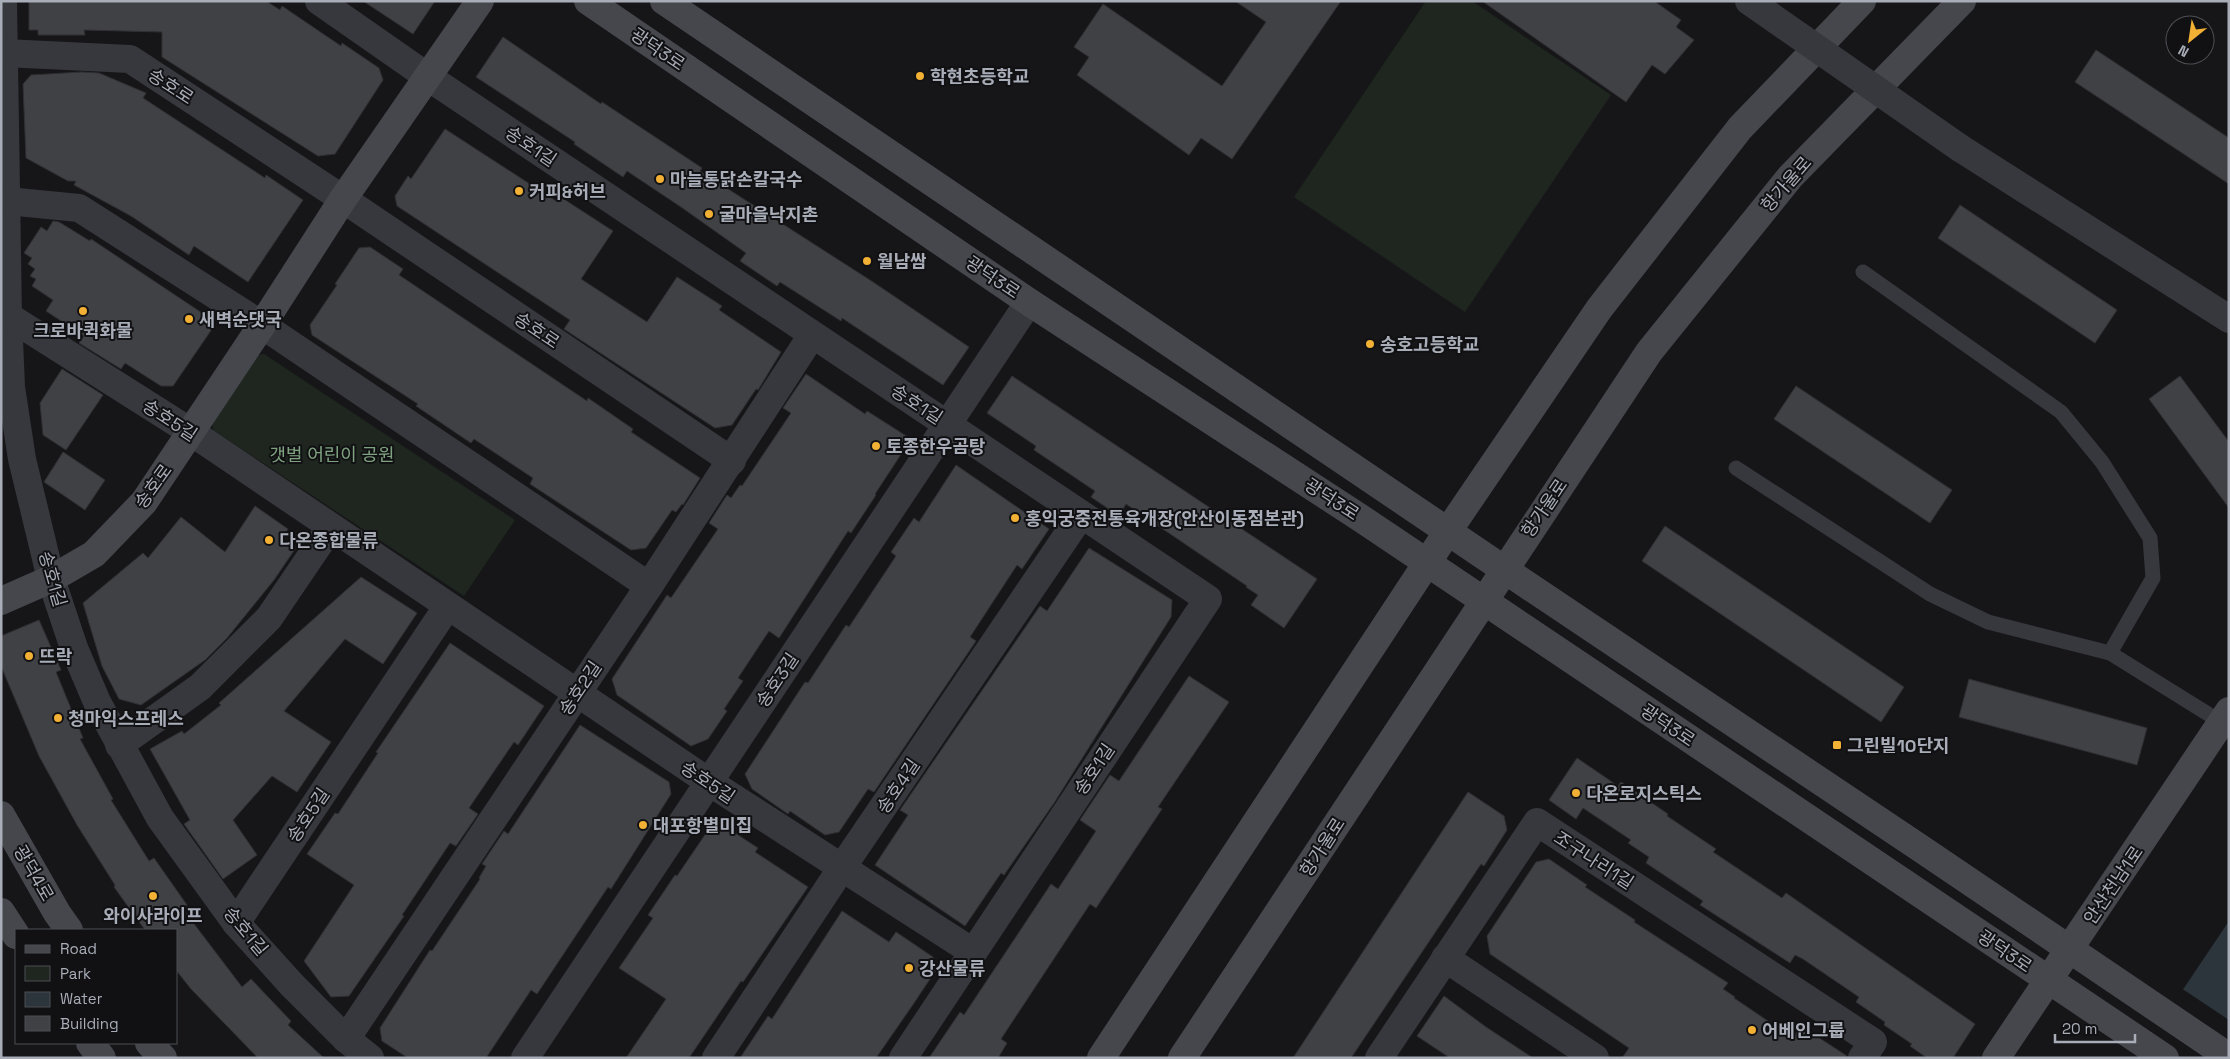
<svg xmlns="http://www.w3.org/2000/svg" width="2230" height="1059" font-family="'Space Grotesk','Noto Sans KR',sans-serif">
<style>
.green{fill:#1e261f}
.water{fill:#2c353c}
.pier{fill:#161618}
.building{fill:#404145;stroke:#303034}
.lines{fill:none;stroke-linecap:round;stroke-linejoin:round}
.lane{stroke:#37383d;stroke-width:15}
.street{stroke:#37383d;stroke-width:28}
.secondary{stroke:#45474d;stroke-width:28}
.street-bridge{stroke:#37383d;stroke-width:28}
.poi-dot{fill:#f2b134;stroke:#111113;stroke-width:2}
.labels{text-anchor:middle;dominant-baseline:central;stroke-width:4;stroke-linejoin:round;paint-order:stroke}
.street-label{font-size:18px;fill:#a8adb8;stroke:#111113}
.poi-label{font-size:18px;font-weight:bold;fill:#a8adb8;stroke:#111113;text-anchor:start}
.park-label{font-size:18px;fill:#7fa381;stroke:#111113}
</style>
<rect width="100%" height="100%" fill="#161618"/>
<!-- green -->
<g class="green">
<polygon points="1426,1 1472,1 1611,95 1465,312 1294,197"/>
<polygon points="264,354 515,520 464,596 213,430 211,417 251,356"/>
</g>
<!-- water -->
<polygon class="water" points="2229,921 2229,1027 2137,1058"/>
<!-- pier -->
<polygon class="pier" points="2181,988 2229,1020 2229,1032 2211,1058 2135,1058"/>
<!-- building -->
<g class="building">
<polygon points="29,1 266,1 280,10 282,6 341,46 342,43 379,68 383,80 335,154 318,156 162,57 162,32 84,30 85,35 38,35 38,30 29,30"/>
<polygon points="363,1 435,1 413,34"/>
<polygon points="1235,1 1341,1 1232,159 1201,138 1189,155 1077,75 1089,57 1074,47 1103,4 1222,86 1266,22"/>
<polygon points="1482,1 1654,1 1681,20 1676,27 1694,40 1665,74 1652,65 1626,102"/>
<polygon points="503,37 601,104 602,102 702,168 700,171 873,282 969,347 943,385 842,318 841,321 780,282 777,286 740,261 746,253 681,207 627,171 623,177 574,144 575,142 476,77"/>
<polygon points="2096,50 2229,138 2229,184 2075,82"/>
<polygon points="82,72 99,73 146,93 143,98 265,178 266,175 303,200 248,282 194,246 189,255 131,216 74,185 76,181 68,181 26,158 23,84 31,75"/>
<polygon points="445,129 556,201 559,196 613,231 581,279 647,322 677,277 722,306 719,310 781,352 758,390 756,389 732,425 715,428 608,358 564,329 570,320 397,206 395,196 408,176 411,179"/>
<polygon points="1960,205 2117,310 2095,343 1938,238"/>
<polygon points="53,221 59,222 90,241 91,239 208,317 212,329 173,386 161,386 125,363 121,369 79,343 84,336 46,311 53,300 32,286 36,279 30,276 35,269 28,264 32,258 24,253 41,227 47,231"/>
<polygon points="370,247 403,269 399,275 587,401 588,398 633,429 631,432 700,478 683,505 682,504 676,512 672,510 646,548 631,550 530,484 533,478 474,439 471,443 416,406 418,404 312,335 310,325 337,285 335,284 359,248"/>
<polygon points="62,369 103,395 66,450 43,435 40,403"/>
<polygon points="806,374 865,414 867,411 911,439 875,494 876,495 851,533 848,531 779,638 769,631 738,678 743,681 724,709 727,711 708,739 691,746 617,695 612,679 667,595 671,598 718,529 709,523 727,495 731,498 740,485 742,486 791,413 783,408"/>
<polygon points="1012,376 1317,579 1284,628 1251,605 1258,595 1246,587 1247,586 1126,504 1119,516 1091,497 1095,491 1034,450 1036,446 987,413"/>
<polygon points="2180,376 2229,442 2229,508 2149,399"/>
<polygon points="1796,386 1952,490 1930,523 1774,419"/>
<polygon points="63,452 105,480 85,510 44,482"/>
<polygon points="956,465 1049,529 1022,569 1017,565 970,637 976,641 874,792 868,789 839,832 825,835 790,811 788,814 752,789 745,774 805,682 808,683 846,625 849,627 896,556 891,552 914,518 919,522"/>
<polygon points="255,506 288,529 281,539 295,549 274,580 227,638 205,660 141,705 119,699 102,666 83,603 143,553 148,558 181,517 225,552"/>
<polygon points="1665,526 1904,687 1881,722 1642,561"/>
<polygon points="1089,548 1172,600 1171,617 1054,803 1004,875 1001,873 965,926 875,865 908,815 900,810 1040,606 1047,611"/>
<polygon points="361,577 417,613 383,664 345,639 284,711 331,742 297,792 272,776 233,820 257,855 223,879 184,824 190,820 150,749 182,731 184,734 221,705 219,703"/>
<polygon points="39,620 61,670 56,672 83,738 80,739 113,799 111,800 149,861 154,858 187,905 182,908 242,987 251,979 291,1021 288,1025 324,1058 258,1058 191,989 176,970 176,930 145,930 114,887 115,885 77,825 39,756 1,666 1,636"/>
<polygon points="450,643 544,706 518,745 514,742 469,808 478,814 456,846 450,843 402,915 404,916 349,996 331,997 304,961 354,885 307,854 335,813 338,814 378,753 376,752"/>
<polygon points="1189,676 1229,702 1158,807 1162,809 1096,908 1090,904 1001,1039 1007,1043 998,1058 929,1058 960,1012 964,1015 1051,884 1058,889 1096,831 1080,820 1110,775 1119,781"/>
<polygon points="1969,679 2147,728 2137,765 1959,717"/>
<polygon points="580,725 669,782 671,794 611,889 608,887 537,994 531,990 486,1058 408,1058 382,1041 380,1028 430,950 432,951 480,879 479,878 486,866 482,864 504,831 508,834"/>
<polygon points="1577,758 1618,786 1621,782 1668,814 1667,816 1716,849 1713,852 1782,898 1786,893 1975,1024 1953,1058 1927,1058 1910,1046 1912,1044 1884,1025 1885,1022 1856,1002 1859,997 1803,959 1795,955 1790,963 1700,905 1703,901 1646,863 1649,857 1628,843 1631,840 1583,808 1576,819 1549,800"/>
<polygon points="1468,792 1504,816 1507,830 1484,866 1481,864 1351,1058 1293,1058"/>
<polygon points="715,820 758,848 755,852 808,887 743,982 741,981 689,1058 626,1058 666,999 619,968 653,918 648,915 675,875 677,876"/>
<polygon points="1549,859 1587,885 1585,887 1635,920 1634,922 1728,983 1723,989 1735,997 1734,998 1793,1038 1801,1026 1847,1056 1847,1058 1622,1058 1629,1048 1490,954 1487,936 1536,862"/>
<polygon points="842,911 889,942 896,932 933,957 936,970 912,1006 876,1058 740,1058 768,1016 772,1019"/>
<polygon points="1444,996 1486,1027 1533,1058 1450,1058 1417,1036"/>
</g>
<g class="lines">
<!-- lane -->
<g class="lane">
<polyline points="1863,272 2061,412 2102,462 2150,538 2153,578 2110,653"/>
<polyline points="1736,468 1930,594 1988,622 2110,653 2221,722"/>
</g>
<!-- street -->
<g class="street">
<polyline points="3,1 8,316 11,387 22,459 51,579 74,648 97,702 160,818 236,923 292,985 346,1039 370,1058"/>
<polyline points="319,1 428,77 1208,599 903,1058"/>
<polyline points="4,53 130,59 343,199 732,461"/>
<polyline points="1960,148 2229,319"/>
<polyline points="7,201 79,208 262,325 649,586"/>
<polyline points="8,316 191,432 709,782 973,952"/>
<polyline points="119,745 200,687 269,618 330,528"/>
<polyline points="236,923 447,607"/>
<polyline points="1445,958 1595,1058"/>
<polyline points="346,1039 649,586 812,335"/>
<polyline points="525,1058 1029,302"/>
<polyline points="716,1058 841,869 1081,515"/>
<polyline points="1379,1058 1537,822 1873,1042 1862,1058"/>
</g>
<!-- secondary -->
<g class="secondary">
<polyline points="588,1 1029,302 1362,519 2165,1058"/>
<path d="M664 1C945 189 1224 381 1505 570 1746 732 1989 893 2229 1057"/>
<polyline points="1,601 51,579 94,554 144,502 262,325 343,199 480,1"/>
<polyline points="1,815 57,913 69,930"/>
<polyline points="1,912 16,935"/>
<polyline points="90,1043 102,1058"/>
<polyline points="149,1043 163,1058"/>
<polyline points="1101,1058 1448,531 1599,309 1740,128 1862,1"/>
<polyline points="1182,1058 1649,352 1790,177 1962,1"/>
<polyline points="1996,1058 2229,711"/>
</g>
<!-- street-bridge -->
<polyline class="street-bridge" points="1749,1 1960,148"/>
</g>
<!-- markers -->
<g class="poi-dot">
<circle cx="920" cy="76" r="5"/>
<circle cx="660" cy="179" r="5"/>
<circle cx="519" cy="191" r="5"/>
<circle cx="709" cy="214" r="5"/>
<circle cx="867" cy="261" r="5"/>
<circle cx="83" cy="311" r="5"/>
<circle cx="189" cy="319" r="5"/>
<circle cx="1370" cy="344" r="5"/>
<circle cx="876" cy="446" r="5"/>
<circle cx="1015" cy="518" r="5"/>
<circle cx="269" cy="540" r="5"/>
<circle cx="29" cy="656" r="5"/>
<circle cx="58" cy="718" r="5"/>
<rect x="1832" y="740" width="10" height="10" rx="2.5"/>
<circle cx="1576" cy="793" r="5"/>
<circle cx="643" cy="825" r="5"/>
<circle cx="153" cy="896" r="5"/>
<circle cx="909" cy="968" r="5"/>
<circle cx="1752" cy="1030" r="5"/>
</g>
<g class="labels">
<!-- street labels -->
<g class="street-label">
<text transform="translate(658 49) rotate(34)">광덕3로</text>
<text transform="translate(171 86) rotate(33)">송호로</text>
<text transform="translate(531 146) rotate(34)">송호1길</text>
<text transform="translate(1786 184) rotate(-49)">항가울로</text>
<text transform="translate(993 277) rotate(34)">광덕3로</text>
<text transform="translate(537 330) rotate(34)">송호로</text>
<text transform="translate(917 404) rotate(33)">송호1길</text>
<text transform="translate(170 420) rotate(33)">송호5길</text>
<text transform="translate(153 486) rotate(-54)">송호로</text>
<text transform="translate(1332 499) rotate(33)">광덕3로</text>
<text transform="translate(1544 508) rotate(-56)">항가울로</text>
<text transform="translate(53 579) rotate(74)">송호1길</text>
<text transform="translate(777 680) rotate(-56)">송호3길</text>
<text transform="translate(580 688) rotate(-56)">송호2길</text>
<text transform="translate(1668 725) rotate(34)">광덕3로</text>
<text transform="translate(1094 769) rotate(-56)">송호1길</text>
<text transform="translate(708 782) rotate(34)">송호5길</text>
<text transform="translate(898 786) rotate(-56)">송호4길</text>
<text transform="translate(308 815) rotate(-56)">송호5길</text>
<text transform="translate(1322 847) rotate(-57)">항가울로</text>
<text transform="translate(1594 860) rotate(33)">조구나리1길</text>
<text transform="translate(34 873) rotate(60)">광덕4로</text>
<text transform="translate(2113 885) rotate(-56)">안산천남1로</text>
<text transform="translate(246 931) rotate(50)">송호1길</text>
<text transform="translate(2005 951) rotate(34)">광덕3로</text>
</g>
<!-- poi labels -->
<g class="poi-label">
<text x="930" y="76">학현초등학교</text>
<text x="670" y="179">마늘통닭손칼국수</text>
<text x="529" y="191">커피&amp;허브</text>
<text x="719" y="214">굴마을낙지촌</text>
<text x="877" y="261">월남쌈</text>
<text x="199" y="319">새벽순댓국</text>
<text x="83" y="330" text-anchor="middle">크로바퀵화물</text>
<text x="1380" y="344">송호고등학교</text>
<text x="886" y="446">토종한우곰탕</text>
<text x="1025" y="518">홍익궁중전통육개장(안산이동점본관)</text>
<text x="279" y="540">다온종합물류</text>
<text x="39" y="656">뜨락</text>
<text x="68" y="718">청마익스프레스</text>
<text x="1847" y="745">그린빌10단지</text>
<text x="1586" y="793">다온로지스틱스</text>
<text x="653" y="825">대포항별미집</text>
<text x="153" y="915" text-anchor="middle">와이사라이프</text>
<text x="919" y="968">강산물류</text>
<text x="1762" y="1030">어베인그룹</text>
</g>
<!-- park labels -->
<g class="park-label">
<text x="332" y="454">갯벌 어린이 공원</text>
</g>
</g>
<!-- border -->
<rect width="2230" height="1059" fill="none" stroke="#a8adb8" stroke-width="5"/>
<!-- legend -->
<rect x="15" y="929" width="162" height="115" fill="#111113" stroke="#4d4f55"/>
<rect x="25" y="945" width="25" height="8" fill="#45474d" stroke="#4d4f55"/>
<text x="60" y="954" font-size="15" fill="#a8adb8">Road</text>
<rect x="25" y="966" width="25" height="15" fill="#1e261f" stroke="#4d4f55"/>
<text x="60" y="979" font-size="15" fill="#a8adb8">Park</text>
<rect x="25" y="992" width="25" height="15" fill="#2c353c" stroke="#4d4f55"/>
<text x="60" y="1004" font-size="15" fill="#a8adb8">Water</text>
<rect x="25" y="1016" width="25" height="15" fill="#404145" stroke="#4d4f55"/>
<text x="60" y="1029" font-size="15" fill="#a8adb8">Building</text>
<!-- north arrow -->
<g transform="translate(2190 40) rotate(210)"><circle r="24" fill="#111113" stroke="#4d4f55"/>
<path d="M0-4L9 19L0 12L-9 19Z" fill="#f2b134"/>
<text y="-8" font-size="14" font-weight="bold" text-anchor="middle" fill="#a8adb8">N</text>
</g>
<!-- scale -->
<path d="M2055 1034v8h80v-8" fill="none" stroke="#a8adb8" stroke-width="2.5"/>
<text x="2062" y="1034" font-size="15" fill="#a8adb8" stroke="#111113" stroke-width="4" paint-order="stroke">20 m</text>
</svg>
